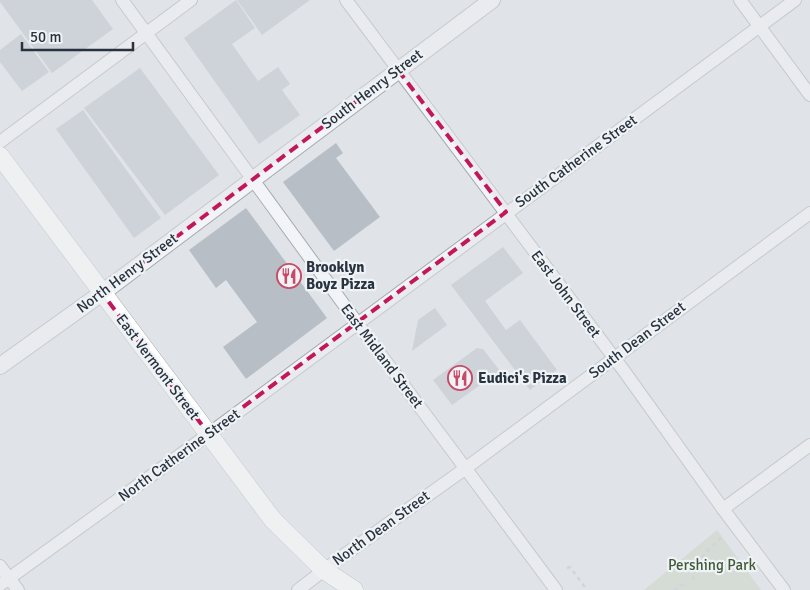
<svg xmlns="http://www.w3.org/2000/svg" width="810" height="590" font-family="Signika,sans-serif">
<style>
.green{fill:#c7d2c1}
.building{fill:#b7bec5}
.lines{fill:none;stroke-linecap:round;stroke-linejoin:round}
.minor-casing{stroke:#a5abb2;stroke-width:14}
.tertiary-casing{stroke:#a5abb2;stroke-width:18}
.secondary-casing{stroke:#a5abb2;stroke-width:19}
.path{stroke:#bec2c7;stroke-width:2.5;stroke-dasharray:4 4;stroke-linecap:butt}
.minor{stroke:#f3f4f7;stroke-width:12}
.tertiary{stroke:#f3f4f7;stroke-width:16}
.secondary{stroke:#fff;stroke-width:18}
.marked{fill:none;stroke:#c2185b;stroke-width:4;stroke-dasharray:10 6;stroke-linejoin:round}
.labels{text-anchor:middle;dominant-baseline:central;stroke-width:4.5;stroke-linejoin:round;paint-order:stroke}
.street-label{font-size:15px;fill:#29333f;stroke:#eff3f6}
.poi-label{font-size:15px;font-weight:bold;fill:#29333f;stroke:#eff3f6;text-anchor:start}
.park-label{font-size:15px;fill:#405a37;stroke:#eff3f6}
</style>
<rect width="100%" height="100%" fill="#e0e4e8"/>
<!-- green -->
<polygon class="green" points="717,530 761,590 644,590"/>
<!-- building -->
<g class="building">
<polygon points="0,0 92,0 113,29 52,73 0,2"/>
<polygon points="236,0 255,28 232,44 258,81 278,67 290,84 282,90 300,115 259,144 184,38"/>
<polygon points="237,0 310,0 262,35"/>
<polygon points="21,34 49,72 22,91 0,62 0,50"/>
<polygon points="140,68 219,175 165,215 84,108"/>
<polygon points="83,110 161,218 134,238 56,129"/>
<polygon points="336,143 343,153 336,158 380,217 334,251 283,182"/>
<polygon points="246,208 327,318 246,379 223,347 257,322 226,280 216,288 189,250"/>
<polygon points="503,247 523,273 485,301 506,330 520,320 557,370 530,390 451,285"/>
<polygon points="435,308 447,325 412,351 418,320"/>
<polygon points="477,348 483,349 500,371 452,405 433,380"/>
</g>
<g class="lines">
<defs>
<g id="minor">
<polyline points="122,0 358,324 556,590"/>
<polyline points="346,0 624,371 723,509 784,590"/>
<polyline points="740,0 810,95"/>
<polyline points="0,142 191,0"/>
<polyline points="723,509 810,445"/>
<polyline points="0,566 18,590"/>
<polyline points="0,585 195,444 795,0"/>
<polyline points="298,590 340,558 466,468 810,213"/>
</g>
<polyline id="tertiary" points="0,366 102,293 492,0"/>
<polyline id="secondary" points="0,156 273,520 324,570 354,590"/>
</defs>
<!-- minor casing -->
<use href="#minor" class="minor-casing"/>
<!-- tertiary casing -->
<use href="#tertiary" class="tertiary-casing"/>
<!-- secondary casing -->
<use href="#secondary" class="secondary-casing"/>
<!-- path -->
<g class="path">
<polyline points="567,568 570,567 587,590"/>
<path d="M693 580C696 561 708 550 721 538"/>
<polyline points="674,590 687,582"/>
</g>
<!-- minor -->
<use href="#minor" class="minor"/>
<!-- tertiary -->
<use href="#tertiary" class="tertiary"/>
<!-- secondary -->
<use href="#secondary" class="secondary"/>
</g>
<!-- marked area -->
<path d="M0 0H810V590H0ZM398 70 506 212 208 433 102 293Z" fill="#e0e4e8" fill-opacity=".55" fill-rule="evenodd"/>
<path class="marked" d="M398 70 506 212 208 433 102 293Z"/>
<!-- icons -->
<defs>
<symbol id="restaurant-ring" viewBox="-11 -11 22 22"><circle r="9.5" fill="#eff3f6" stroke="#c94a66" stroke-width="1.5"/><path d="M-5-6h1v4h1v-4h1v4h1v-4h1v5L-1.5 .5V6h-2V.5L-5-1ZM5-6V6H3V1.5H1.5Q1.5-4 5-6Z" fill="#c94a66"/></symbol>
</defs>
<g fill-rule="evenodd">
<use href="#restaurant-ring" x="275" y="262" width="28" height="28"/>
<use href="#restaurant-ring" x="446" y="364" width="28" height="28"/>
</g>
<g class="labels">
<!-- street labels -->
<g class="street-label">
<text transform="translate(372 89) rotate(-37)">South Henry Street</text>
<text transform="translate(576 161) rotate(-36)">South Catherine Street</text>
<text transform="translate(127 273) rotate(-37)">North Henry Street</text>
<text transform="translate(566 294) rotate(53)">East John Street</text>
<text transform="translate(637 340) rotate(-37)">South Dean Street</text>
<text transform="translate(382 356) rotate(53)">East Midland Street</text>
<text transform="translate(158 367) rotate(53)">East Vermont Street</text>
<text transform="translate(179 455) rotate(-36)">North Catherine Street</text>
<text transform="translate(381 528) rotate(-36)">North Dean Street</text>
</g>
<!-- poi labels -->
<g class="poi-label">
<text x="306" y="267">Brooklyn<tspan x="306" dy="17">Boyz Pizza</tspan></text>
<text x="478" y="378">Eudici's Pizza</text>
</g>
<!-- park labels -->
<g class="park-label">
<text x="712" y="565">Pershing Park</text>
</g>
</g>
<!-- scale -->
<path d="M22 42v8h111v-8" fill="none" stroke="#29333f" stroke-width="2.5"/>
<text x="30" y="42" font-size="15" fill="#29333f" stroke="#eff3f6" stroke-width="4" paint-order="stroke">50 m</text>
</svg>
